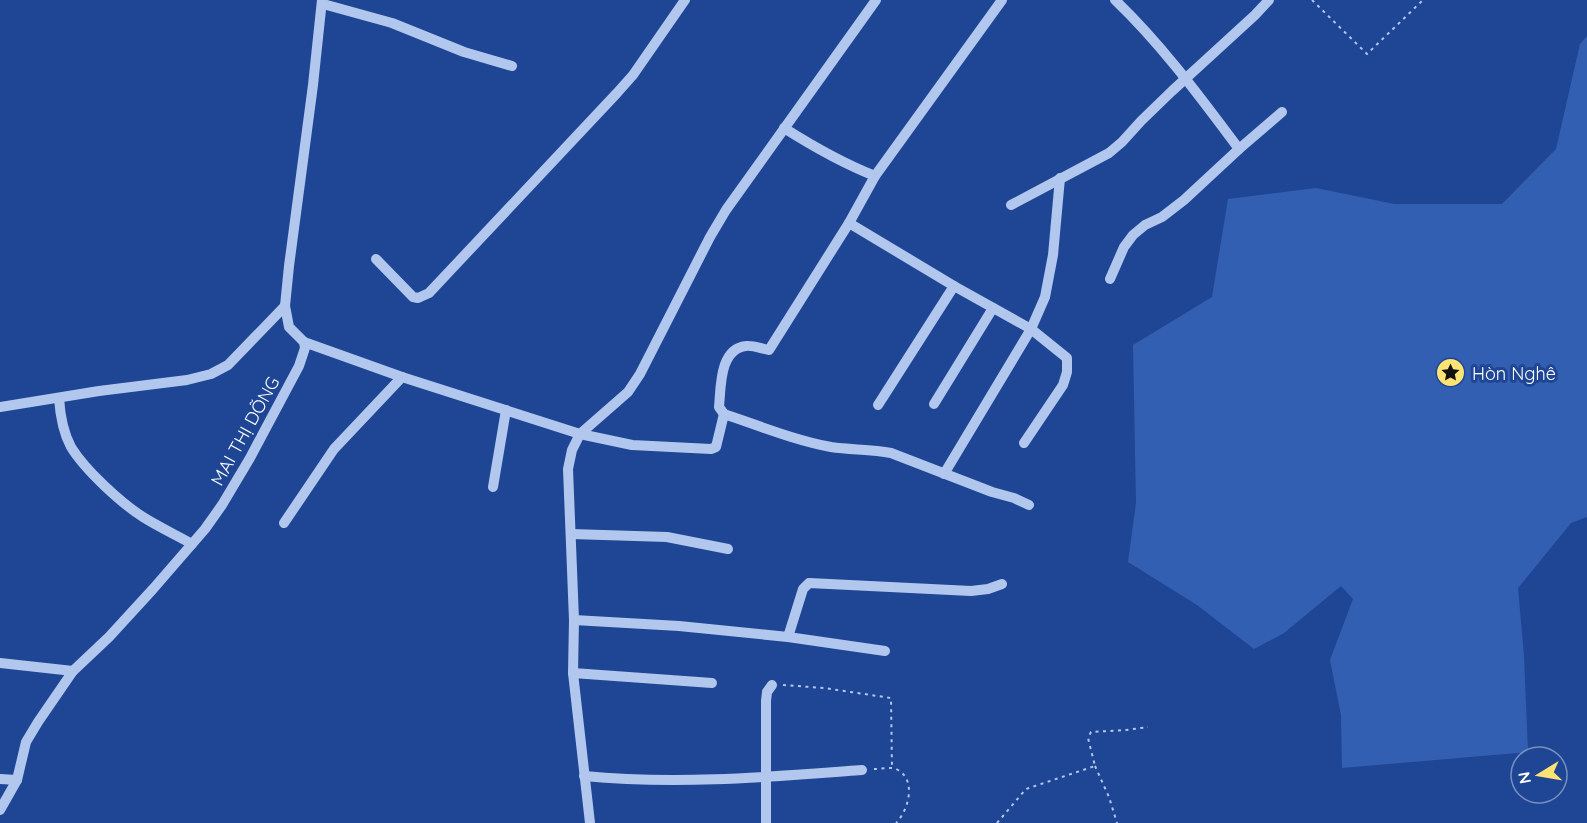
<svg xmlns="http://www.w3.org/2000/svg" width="1587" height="823" font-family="Quicksand,sans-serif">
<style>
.green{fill:#335fb2}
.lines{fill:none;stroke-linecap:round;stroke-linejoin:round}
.path{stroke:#b2c7ee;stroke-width:2;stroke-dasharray:3 4.5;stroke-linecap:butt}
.minor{stroke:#b2c7ee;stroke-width:10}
.labels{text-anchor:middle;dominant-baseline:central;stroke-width:6;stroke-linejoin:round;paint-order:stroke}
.poi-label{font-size:18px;fill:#fff;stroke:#1f4695;text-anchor:start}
.street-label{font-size:18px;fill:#fff;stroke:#1f4695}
</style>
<rect width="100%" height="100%" fill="#1f4695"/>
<!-- green -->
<polygon class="green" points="1587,36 1587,517 1571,523 1518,588 1524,656 1528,752 1342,768 1341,715 1330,660 1353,599 1341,586 1284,633 1254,649 1197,605 1128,562 1136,503 1133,345 1212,297 1228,199 1316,188 1394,204 1502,204 1556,149 1580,44"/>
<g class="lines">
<!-- path -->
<g class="path">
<polyline points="1312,0 1367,54 1423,0"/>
<polyline points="783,685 824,688 891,698 892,768"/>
<polyline points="1095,766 1109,797 1117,823"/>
<path d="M874 769C882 769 891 766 898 770 917 781 908 811 896 823"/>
<polyline points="997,823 1026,789 1095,766 1088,738 1091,732 1126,730 1148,727"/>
</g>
<!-- minor -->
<g class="minor">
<path d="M1115 0C1162 45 1200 97 1239 149"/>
<polyline points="323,4 392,23 464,52 512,66"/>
<path d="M784 128C814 147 842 163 875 176"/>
<polyline points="1011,205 1109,153 1122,142 1141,121 1172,91 1255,15 1269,0"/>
<polyline points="849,223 954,286 1031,329 1067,358 1067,372 1063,385 1024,443"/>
<polyline points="376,259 413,297 418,298 429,293 617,93 633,75 685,0"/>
<polyline points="1110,279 1124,247 1133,235 1145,225 1162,217 1184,200 1239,149 1282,112"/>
<path d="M304 342 402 377 580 434 632 445 711 449 716 447 724 414C760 426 794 440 831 447 851 450 871 449 891 453L992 492 1014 498 1029 505"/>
<path d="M59 398C60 414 63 432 71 447 85 470 121 503 143 517 159 527 176 535 192 544"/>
<polyline points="934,404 993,308"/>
<polyline points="878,405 954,286"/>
<polyline points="0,407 99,391 187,380 211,374 228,365 285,306"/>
<path d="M724 414 719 407C721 388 719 349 746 346 753 345 762 349 769 350L849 223 875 176 1002 0"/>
<polyline points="944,474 1031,329 1045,297 1053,255 1060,178"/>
<polyline points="493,487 506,410"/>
<polyline points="284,523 334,449 402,377"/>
<polyline points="571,534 667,537 728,549"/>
<polyline points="574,620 679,626 788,637 803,589 809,583 971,591 988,589 1002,584"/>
<polyline points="788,637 885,651"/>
<polyline points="0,663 73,671"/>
<polyline points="573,673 712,683"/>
<path d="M584 776C677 785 769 777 862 770"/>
<polyline points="0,779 17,780"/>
<polyline points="0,810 17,780 26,742 38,722 73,671 109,637 153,589 205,529 222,505 250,458 299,366 305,348 304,342 289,327 285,306 289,266 313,85 322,0"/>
<polyline points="590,823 573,673 574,620 568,469 572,450 580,434 628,392 640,374 710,237 726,210 876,0"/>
<polyline points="766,823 766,701 767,692 772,685"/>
</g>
</g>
<!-- icons -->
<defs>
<symbol id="sight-disc" viewBox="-11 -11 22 22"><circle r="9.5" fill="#fce372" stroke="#1f4695"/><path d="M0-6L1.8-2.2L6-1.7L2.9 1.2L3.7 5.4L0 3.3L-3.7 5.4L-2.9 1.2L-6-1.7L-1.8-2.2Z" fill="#111"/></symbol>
</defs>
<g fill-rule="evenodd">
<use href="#sight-disc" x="1434" y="356" width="33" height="33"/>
</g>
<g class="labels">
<!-- poi labels -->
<g class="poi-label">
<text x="1472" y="373">Hòn Nghê</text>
</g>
<!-- street labels -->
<g class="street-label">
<text transform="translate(245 431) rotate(-61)">MAI THỊ DÕNG</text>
</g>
</g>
<!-- north arrow -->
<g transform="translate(1539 775) rotate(259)"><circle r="28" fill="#1f4695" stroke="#7990bf" stroke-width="1.5"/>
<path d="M0-4.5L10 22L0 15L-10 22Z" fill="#fce372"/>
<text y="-9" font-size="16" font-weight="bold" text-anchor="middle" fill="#ffffff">N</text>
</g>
</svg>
